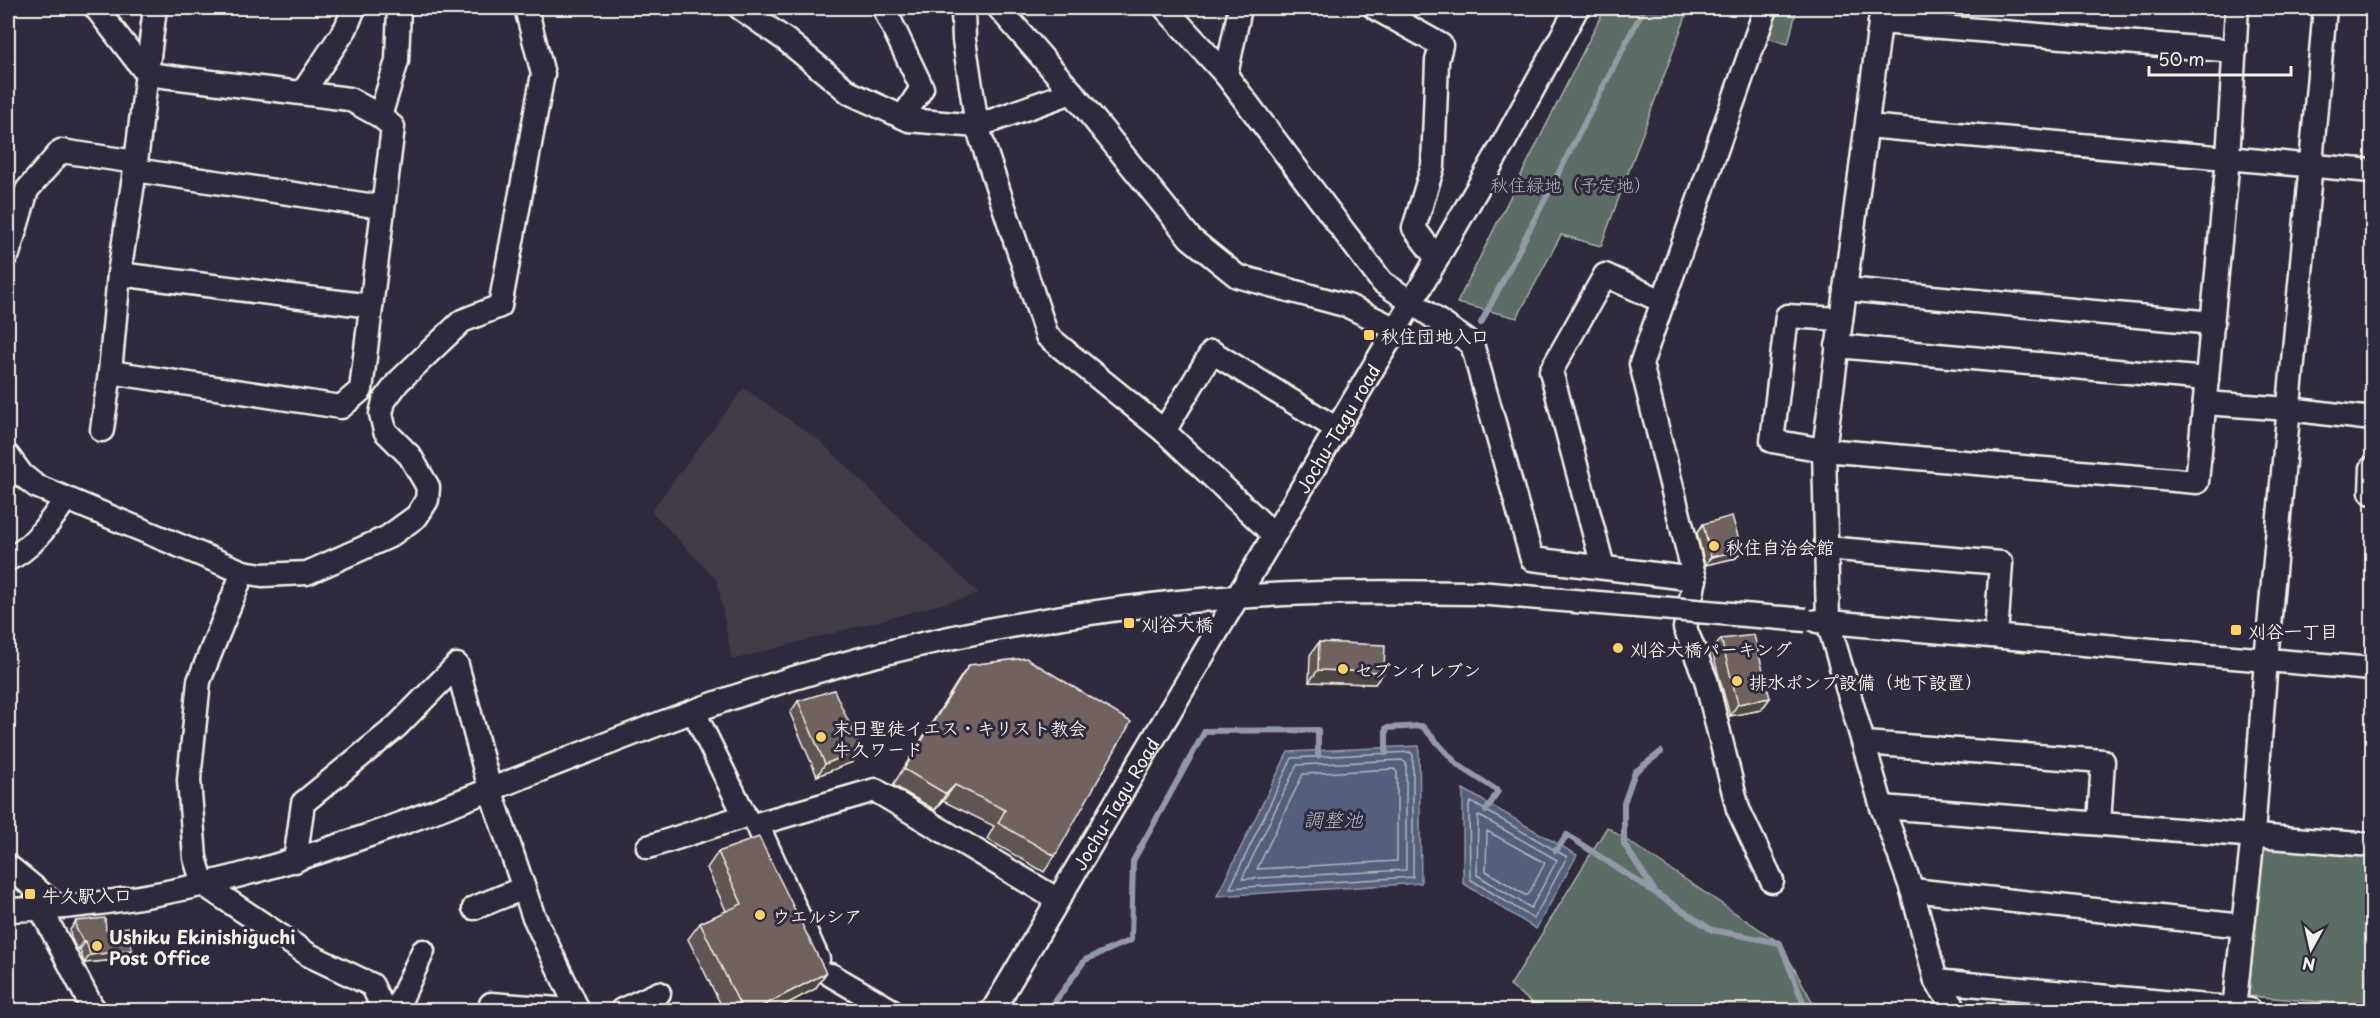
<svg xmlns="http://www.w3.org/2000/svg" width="2380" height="1018" font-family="'Playpen Sans','Klee One',sans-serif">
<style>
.built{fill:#433b47}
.green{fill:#5c6d65;stroke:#a8afa6;stroke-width:1.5}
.water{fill:#525f7b;stroke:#9399a7;stroke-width:1.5}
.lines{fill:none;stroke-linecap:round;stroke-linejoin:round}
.shore{stroke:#b3b7bc;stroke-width:1.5}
.stream{stroke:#9399a7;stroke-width:6}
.minor-casing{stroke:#f4f1e8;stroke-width:27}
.minor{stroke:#2f2a3d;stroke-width:22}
.minor-bridge-casing{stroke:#f4f1e8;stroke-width:27;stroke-linecap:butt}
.minor-bridge{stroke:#2f2a3d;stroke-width:22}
.wall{fill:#615452;stroke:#f4f1e8;stroke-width:1.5}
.shaded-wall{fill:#4f4542;stroke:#f4f1e8;stroke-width:1.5}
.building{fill:#71625f;stroke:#f4f1e8;stroke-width:1.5}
.poi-dot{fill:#ffd166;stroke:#2f2a3d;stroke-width:2}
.labels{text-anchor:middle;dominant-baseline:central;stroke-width:6;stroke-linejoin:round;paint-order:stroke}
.park-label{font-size:18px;fill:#b0b6ad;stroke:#2f2a3d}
.poi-label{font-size:18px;font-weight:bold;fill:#f4f1e8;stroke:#2f2a3d;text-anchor:start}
.street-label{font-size:18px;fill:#f4f1e8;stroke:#2f2a3d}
.water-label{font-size:20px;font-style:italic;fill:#b3b7bc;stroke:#2f2a3d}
</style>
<rect width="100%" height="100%" fill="#2f2a3d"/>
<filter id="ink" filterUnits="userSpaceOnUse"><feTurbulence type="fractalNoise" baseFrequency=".0167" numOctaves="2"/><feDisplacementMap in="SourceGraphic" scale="12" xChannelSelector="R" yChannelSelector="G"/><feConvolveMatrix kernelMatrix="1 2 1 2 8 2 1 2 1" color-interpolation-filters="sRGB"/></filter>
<g filter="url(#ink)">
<!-- built -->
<polygon class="built" points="744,388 821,442 979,594 732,660 717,580 651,511"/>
<!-- green -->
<g class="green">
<polygon points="1605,8 1689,8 1601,246 1561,235 1517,318 1457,303"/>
<polygon points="1766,8 1797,8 1788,44 1755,35"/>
<polygon points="1607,827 1780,943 1817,1010 1542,1010 1510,986"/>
<polygon points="2261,845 2372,854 2372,1006 2249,996"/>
</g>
<!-- water -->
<g class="water">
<polygon points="1419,746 1421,883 1217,896 1288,752"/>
<polygon points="1463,789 1577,855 1536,929 1463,883"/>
</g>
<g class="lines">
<!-- shore -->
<g class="shore">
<polygon points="1410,752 1413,755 1413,877 1230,888 1292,758"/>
<polygon points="1402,760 1406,763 1406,870 1242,879 1297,765"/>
<polygon points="1394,769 1397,772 1397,861 1257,869 1303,774"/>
<polygon points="1471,802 1567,857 1534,919 1470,879 1469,805"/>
<polygon points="1478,815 1557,860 1531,908 1477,875"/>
<polygon points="1487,831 1545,863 1528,895 1525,895 1486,871"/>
</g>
<!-- stream -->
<g class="stream">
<polyline points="1481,323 1644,8"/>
<polyline points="1386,753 1386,728 1422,726 1458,765 1498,791 1486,811"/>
<polyline points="1556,851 1567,835 1712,930 1780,943 1806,1010"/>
<polyline points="1654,890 1624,844 1624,803 1635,772 1661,752"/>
<polyline points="1049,1010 1085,960 1131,940 1133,861 1205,731 1318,730 1318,756"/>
</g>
<defs>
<g id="minor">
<polyline points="96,8 147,74 349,99 380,116 393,127 361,390 341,407 110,372"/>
<polyline points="740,8 786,40 850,93 909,120 977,126 1072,92 999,8"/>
<polyline points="884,8 922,88 903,117"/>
<polyline points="963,8 964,40 977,126 1047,336 1164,431 1274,535"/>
<polyline points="1165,8 1226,75 1382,282 1472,344 1532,559 1695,579 1641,364 1766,8"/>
<polyline points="1375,8 1441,45 1437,61 1433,166 1414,228 1437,259"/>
<polyline points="1882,8 1824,450 1828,622 1882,807 1912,890 1936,981 1956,1010"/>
<polyline points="1880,22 2235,51"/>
<polyline points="1226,75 1240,8"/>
<polyline points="303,92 346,28 354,8"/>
<polyline points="1072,92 1190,238 1237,276 1348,306 1396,329"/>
<polyline points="380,116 397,61 399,8"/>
<polyline points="1867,126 2372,171"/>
<polyline points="135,170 382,207"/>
<polyline points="8,254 27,190 61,151 136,162"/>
<polyline points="119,274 371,306"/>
<polyline points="1845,289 2213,323"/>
<polyline points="1841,319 1787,316 1772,441 1824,450 2197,482 2228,158 2237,8"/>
<polyline points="1837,346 2207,379"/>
<polyline points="2205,403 2289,409 2372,419"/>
<polyline points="102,430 110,372 119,274 135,170 155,8"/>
<polyline points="1164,431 1212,352 1337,429"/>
<polyline points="8,456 22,475 36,486 243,572 262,575 307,573 388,537 417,516 427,500 428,487 410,456 385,431 381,414 384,401 398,382 462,321 500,306 543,74 526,8"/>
<polyline points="2372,468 2371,492 2372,493"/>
<polyline points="1826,548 2001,563 1996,636"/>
<path d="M8 559C32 550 51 520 66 499"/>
<polyline points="1603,567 1551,371 1605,275 1662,301"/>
<polyline points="243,572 199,681 189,780 195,858 203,884 309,955 372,985 384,1010"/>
<polyline points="1695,579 1685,628 1706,680 1738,809 1772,881"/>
<polyline points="1817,621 2372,669"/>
<polyline points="1864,743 2103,761 2099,823"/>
<polyline points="1882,807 2372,845"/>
<polyline points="648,847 745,816 694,712"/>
<polyline points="295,861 303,803 396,727 457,665 490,789 533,915 578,1010"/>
<polyline points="8,866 58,907"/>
<polyline points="1912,890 2243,926"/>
<polyline points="474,908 524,888"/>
<polyline points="41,909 91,1005 95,1010"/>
<path d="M8 910C264 905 491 780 728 699 891 644 1063 610 1235 597 1316 591 1397 592 1478 593"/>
<polyline points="818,959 757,824 875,790 1058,900"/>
<polyline points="831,975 891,1010"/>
<polyline points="1936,981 2250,1010"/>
<polyline points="491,1004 572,1010"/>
<polyline points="2234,1009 2253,835 2266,660 2325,8"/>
<polyline points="396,1010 423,951"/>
<polyline points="622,1010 659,993"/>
<path id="s1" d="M993 1010 1412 302 1503 144 1577 8"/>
</g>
</defs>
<!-- minor casing -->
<use href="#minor" class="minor-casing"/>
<!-- minor -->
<use href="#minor" class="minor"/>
<defs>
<polyline id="minor-bridge" points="1478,593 1806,620"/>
</defs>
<!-- minor-bridge casing -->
<use href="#minor-bridge" class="minor-bridge-casing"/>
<!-- minor-bridge -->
<use href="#minor-bridge" class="minor-bridge"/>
</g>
<!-- wall -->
<g class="wall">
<polygon points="1703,524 1742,550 1736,558 1705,565 1697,533"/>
<polygon points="1721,639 1770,698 1761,710 1730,716 1712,651"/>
<polygon points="1319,642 1384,672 1375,684 1309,682 1310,655"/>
<polygon points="969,665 1055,856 1044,872 987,839 994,826 943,801 935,810 893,785 958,681"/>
<polygon points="798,701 853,762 817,776 790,713"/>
<polygon points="718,852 826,973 815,989 773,1011 724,1011 688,939 700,923 726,911 707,868"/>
<polygon points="76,921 106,930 126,959 84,963 80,949 77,950 71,937 70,930"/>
</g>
<!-- shaded-wall -->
<g class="shaded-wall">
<polygon points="1742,550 1736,558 1705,565 1711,557"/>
<polygon points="1318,670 1384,672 1375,684 1309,682"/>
<polygon points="1770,698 1761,710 1730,716 1738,704"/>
<polygon points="861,749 853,762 817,776 825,764"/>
<polygon points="955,785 943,801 935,810 946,794"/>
<polygon points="83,941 86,941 80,949 77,950"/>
<polygon points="132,950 126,959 84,963 90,955"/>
<polygon points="826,973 815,989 773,1011 753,1011"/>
</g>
<!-- building -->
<g class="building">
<polygon points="1732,516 1742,550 1711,557 1703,524"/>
<polygon points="1754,635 1770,698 1738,704 1721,639"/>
<polygon points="1319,642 1385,645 1384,672 1318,670"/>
<polygon points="1026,658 1131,722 1055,856 998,823 1005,810 955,785 946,794 904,769 969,665"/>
<polygon points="834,690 861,749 825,764 798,701"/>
<polygon points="759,837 826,973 753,1011 743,1011 700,923 742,904 718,852"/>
<polygon points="105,918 106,930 129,927 132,950 90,955 86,941 83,941 76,928 76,921"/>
</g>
</g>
<!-- markers -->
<g class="poi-dot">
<rect x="1363" y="329" width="12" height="12" rx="3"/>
<circle cx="1714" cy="546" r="6"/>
<rect x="1123" y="617" width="12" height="12" rx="3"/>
<rect x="2230" y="624" width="12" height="12" rx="3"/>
<circle cx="1618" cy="648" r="6"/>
<circle cx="1343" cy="669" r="6"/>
<circle cx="1737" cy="681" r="6"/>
<circle cx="821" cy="737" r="6"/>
<rect x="24" y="888" width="12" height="12" rx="3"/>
<circle cx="760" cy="915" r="6"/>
<circle cx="97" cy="946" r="6"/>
</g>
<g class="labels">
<!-- park labels -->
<g class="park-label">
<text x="1571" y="184">秋住緑地（予定地）</text>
</g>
<!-- poi labels -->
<g class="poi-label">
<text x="1381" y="335">秋住団地入口</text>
<text x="1726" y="546">秋住自治会館</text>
<text x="1141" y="623">刈谷大橋</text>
<text x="2248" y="630">刈谷一丁目</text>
<text x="1630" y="648">刈谷大橋パーキング</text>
<text x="1355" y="669">セブンイレブン</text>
<text x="1749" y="681">排水ポンプ設備（地下設置）</text>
<text x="833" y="727">末日聖徒イエス・キリスト教会<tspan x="833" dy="21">牛久ワード</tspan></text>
<text x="42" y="894">牛久駅入口</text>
<text x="772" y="915">ウエルシア</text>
<text x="109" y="936">Ushiku Ekinishiguchi<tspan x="109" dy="21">Post Office</tspan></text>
</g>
<!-- street labels -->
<g class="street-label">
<text stroke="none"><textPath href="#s1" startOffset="676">Jochu-Tagu road</textPath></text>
<text stroke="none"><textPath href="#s1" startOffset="240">Jochu-Tagu Road</textPath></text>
</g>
<!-- water labels -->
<g class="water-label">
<text x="1333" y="819">調整池</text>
</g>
</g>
<!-- margin -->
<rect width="2380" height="1018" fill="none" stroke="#2f2a3d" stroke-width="30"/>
<rect x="15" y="15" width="2350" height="988" fill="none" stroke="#f4f1e8" stroke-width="2" filter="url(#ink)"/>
<!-- north arrow -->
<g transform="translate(2311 949) rotate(188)" stroke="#2f2a3d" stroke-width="4.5" paint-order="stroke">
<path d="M0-4.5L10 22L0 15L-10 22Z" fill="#f4f1e8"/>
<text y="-9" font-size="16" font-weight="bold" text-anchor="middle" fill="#f4f1e8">N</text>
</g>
<!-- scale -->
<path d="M2149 66v9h142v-9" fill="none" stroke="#f4f1e8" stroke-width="3"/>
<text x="2158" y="66" font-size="18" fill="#f4f1e8" stroke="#2f2a3d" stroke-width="4.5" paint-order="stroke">50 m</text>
</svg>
